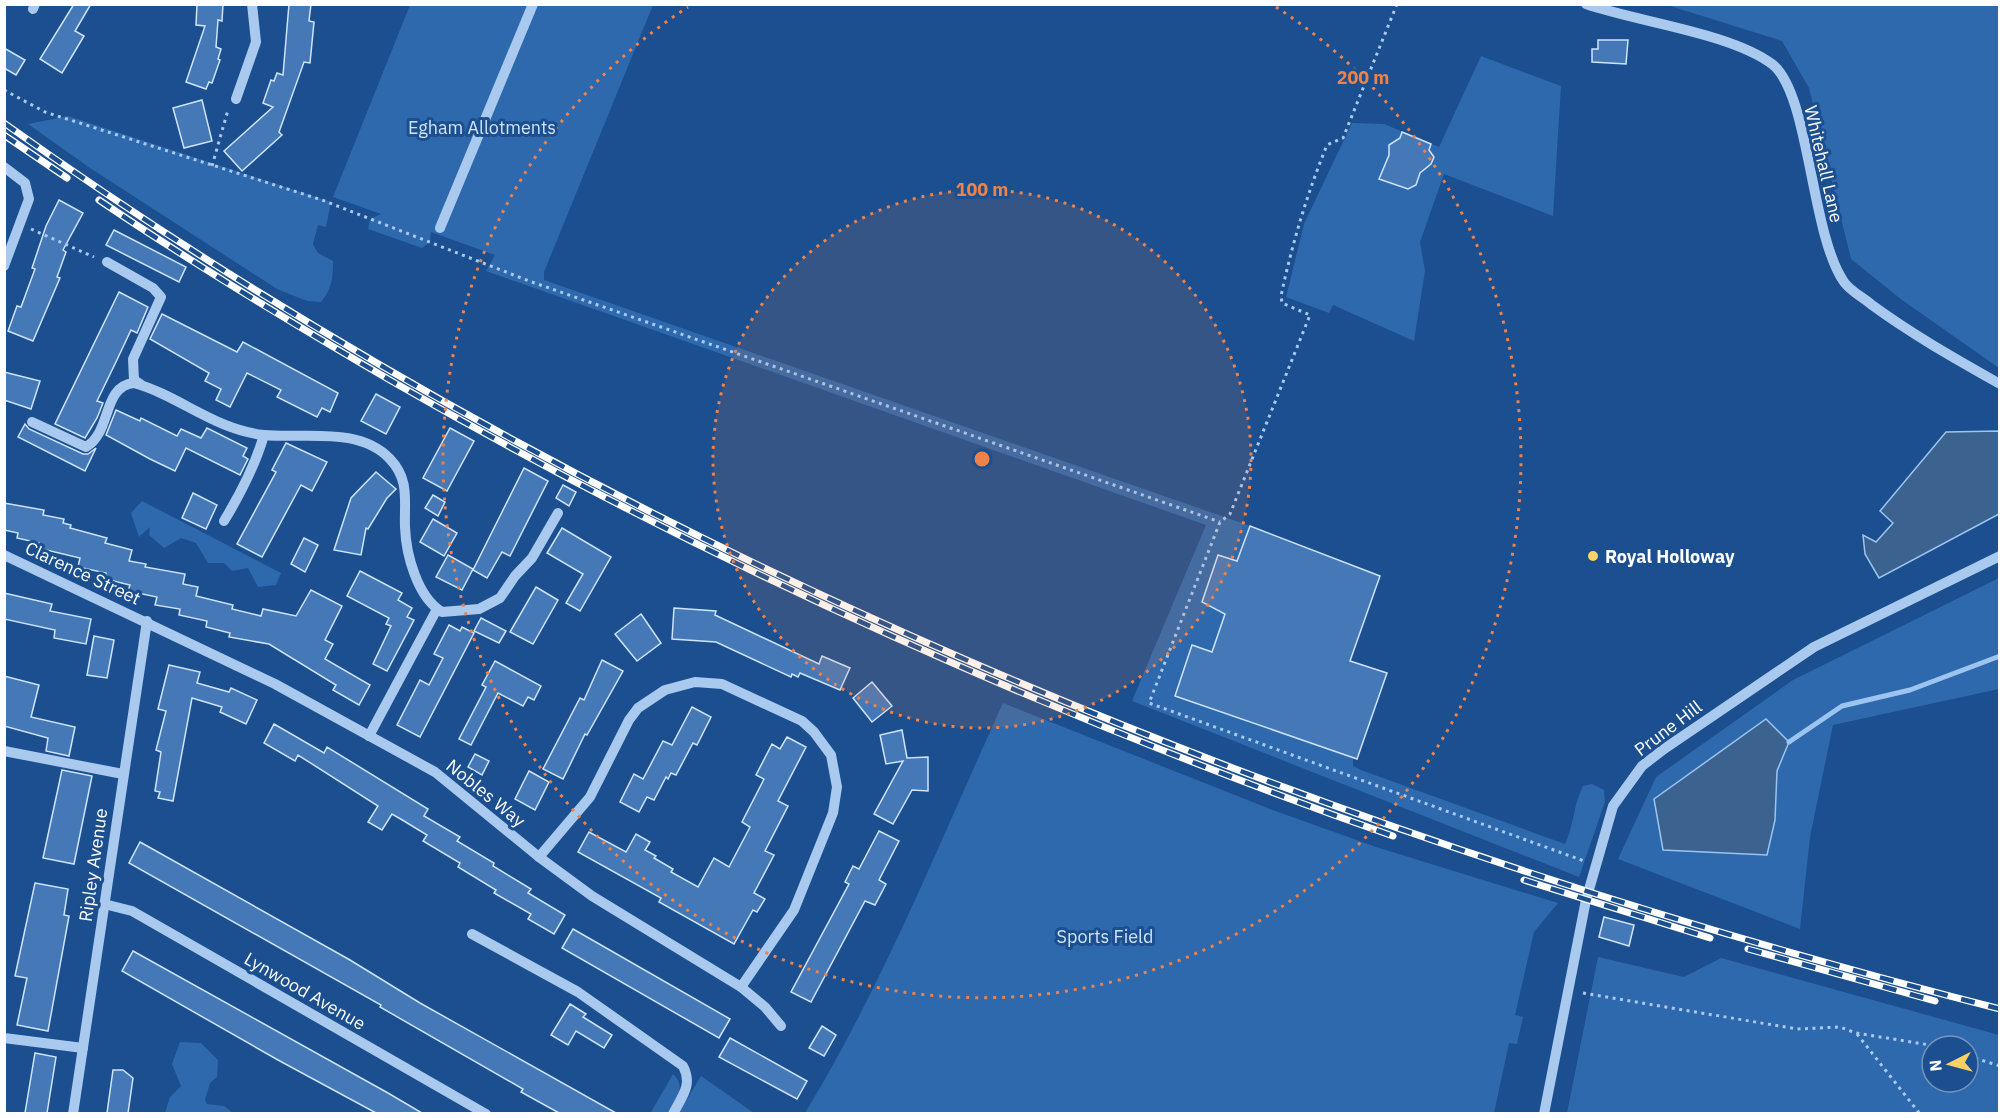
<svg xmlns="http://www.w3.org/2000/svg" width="2004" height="1118" font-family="'IBM Plex Sans',sans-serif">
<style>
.green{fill:#2e69ad;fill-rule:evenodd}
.water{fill:#3c6290;stroke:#9cc4f0;stroke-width:1.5}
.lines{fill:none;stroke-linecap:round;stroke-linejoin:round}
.stream{stroke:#9cc4f0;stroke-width:5}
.building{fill:#4478b7;stroke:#cfe3fa;stroke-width:1.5}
.path{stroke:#a9c9ee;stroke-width:3;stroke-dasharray:3 4.5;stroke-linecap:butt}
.minor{stroke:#a9c9ee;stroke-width:10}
.rail-casing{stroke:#fff;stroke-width:7}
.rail{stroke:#1b4f8f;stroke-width:4.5;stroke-dasharray:14;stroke-linecap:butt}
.ring{fill:none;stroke:#ee8249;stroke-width:3;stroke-dasharray:3 6}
.poi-dot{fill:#ffd166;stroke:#1b4f8f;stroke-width:2}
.labels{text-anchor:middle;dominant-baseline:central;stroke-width:6;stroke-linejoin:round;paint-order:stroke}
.park-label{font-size:18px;fill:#cfe3fa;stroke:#1b4f8f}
.street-label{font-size:18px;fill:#fff;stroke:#1b4f8f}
.poi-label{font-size:18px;font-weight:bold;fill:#fff;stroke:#1b4f8f;text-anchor:start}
.centre{fill:#ee8249;stroke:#1b4f8f;stroke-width:3}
.ring-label{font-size:18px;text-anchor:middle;font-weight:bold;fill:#ee8249;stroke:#1b4f8f;stroke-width:6;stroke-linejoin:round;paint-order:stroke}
</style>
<rect width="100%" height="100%" fill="#1b4f8f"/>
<!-- green -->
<g class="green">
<path d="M410 5H653L544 272V280L1250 526 1237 561 1218 555 1202 602 1225 614 1212 652 1175 696 1353 758V766L1361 770 1565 844C1574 826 1573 805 1583 786L1592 784 1604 790 1605 802 1579 877 1132 701 1206 525 486 271 495 255 431 232 430 242 422 248 368 229 370 219 381 214 333 197Z"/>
<polygon points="1667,5 1999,5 1999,368 1902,300 1851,259 1809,88 1782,41"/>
<polygon points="1481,56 1561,86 1553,216 1444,174 1420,242 1425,271 1414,341 1333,305 1329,313 1286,297 1304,224 1352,123 1384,124 1439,147"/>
<path d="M68 116 331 202 326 227 318 225 313 244 318 253 333 261C333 278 332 289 321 302L307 301 277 289 90 168 28 124Z"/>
<polygon points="142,501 281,573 276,585 258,587 248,568 232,571 224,563 208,563 196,543 181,538 164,548 149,535 150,527 139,537 131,513"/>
<path d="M1999 578V689L1833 725 1810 837 1800 929 1618 859 1656 777 1793 680ZM1766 719 1789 742 1777 771Z"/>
<path d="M1003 703 1270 809 1376 847 1558 903 1534 932 1515 1015 1523 1017 1517 1044 1509 1043 1494 1113H805C884 983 940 841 1003 703Z"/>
<path d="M1598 957 1684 977 1721 958 1999 1035V1113H1567ZM1932 1046H1968V1082H1932Z"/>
<polygon points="180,1042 201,1043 218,1060 217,1077 210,1083 205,1100 207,1104 224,1106 233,1113 165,1113 170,1097 181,1086 172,1064"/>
<path d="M673 1074C687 1087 676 1099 668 1113L650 1114Z"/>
<polygon points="701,1076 754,1113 678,1114"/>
</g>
<!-- water -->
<g class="water">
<polygon points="1999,431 1999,514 1879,578 1865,554 1863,535 1876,542 1893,523 1880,511 1946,432"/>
<polygon points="1766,719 1789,742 1777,771 1775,820 1767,855 1663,850 1654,799"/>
</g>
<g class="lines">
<!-- stream -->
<polyline class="stream" points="1789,742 1842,706 1910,690 2000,656"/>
</g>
<!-- building -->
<g class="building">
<polygon points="74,4 91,4 75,31 84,36 62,73 40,59"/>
<polygon points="197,4 223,4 222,21 218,20 216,47 221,49 218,59 220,60 212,83 209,82 206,89 186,82 205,26 196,25"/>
<polygon points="289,4 311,4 309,21 314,22 310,63 304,62 279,132 282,135 242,171 224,151 273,107 263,103 271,80 274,81 277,73 283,75"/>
<polygon points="1598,40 1628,40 1626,64 1592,62 1592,49 1598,49"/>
<polygon points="4,48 25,60 16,75 4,68"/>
<polygon points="202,100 212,141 184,148 173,108"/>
<polygon points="1402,132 1431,144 1429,150 1434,157 1431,164 1420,173 1416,185 1408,189 1379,179 1389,155 1389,145 1400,138"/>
<polygon points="59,200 83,213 63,250 66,252 57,277 60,278 33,341 8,331 17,306 21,307 35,269 32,268 46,226"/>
<polygon points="114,230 186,267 179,282 106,245"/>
<polygon points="119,292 148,307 137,333 131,330 115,364 97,401 103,403 97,418 85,438 55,424"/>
<polygon points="162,314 237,352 243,342 338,393 330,412 322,408 317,417 277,397 281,390 247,373 230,407 216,400 221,389 205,381 209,373 150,339"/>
<polygon points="4,372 40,381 31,409 4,400"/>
<polygon points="376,394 400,407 386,434 361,421"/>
<polygon points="116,410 140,421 141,418 177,436 181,429 201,438 207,428 247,448 243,456 248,459 240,475 186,448 175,471 150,459 106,435"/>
<polygon points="25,424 29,429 83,454 88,454 96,448 85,471 18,437"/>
<polygon points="450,428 474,441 447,491 423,478"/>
<polygon points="286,443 327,462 312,491 301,485 262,557 237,544 276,472 272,470"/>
<polygon points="524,468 548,481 510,556 502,552 487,578 473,570"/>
<polygon points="376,472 396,489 387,498 368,529 366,528 361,555 334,550 351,498"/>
<polygon points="563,485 576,492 569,506 556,498"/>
<polygon points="193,493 217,505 206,529 182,518"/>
<polygon points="433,495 445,502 438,516 425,508"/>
<polygon points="4,503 44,510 43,515 64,519 63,523 71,525 70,528 107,538 105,543 132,550 129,561 146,564 145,567 185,574 183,584 198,587 196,596 233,605 232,609 261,616 263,609 296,616 311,590 342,606 325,640 333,644 325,659 370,685 359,705 333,690 336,685 269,644 229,637 230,633 206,627 207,621 179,615 180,609 155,605 157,597 128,591 130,585 105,579 106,573 78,567 80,558 38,548 39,543 17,538 18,533 4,530"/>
<polygon points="433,519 457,533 444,556 420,542"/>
<polygon points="1250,526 1380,576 1350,661 1387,673 1357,759 1175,696 1192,645 1212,652 1225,614 1202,602 1218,555 1237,561"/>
<polygon points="562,528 611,557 580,611 566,603 583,574 547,553"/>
<polygon points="304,538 318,545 305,572 291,564"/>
<polygon points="448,555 473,569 462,590 436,577"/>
<polygon points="360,571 402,593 398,600 412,608 407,617 414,620 387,671 373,664 391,626 386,624 389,618 347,596"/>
<polygon points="536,587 558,600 533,644 510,632"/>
<polygon points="4,593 52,604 50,611 91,619 86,644 54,638 55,630 4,619"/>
<polygon points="674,608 716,611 715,615 819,664 822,656 850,668 840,690 800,673 798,677 792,674 791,677 716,642 672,639"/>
<polygon points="641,614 661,643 637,661 615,634"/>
<polygon points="481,618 506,631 499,643 474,631"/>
<polygon points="449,625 460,631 462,627 474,633 420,737 397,725 420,680 429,685 443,658 434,654"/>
<polygon points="94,636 114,640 107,678 87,675"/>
<polygon points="602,660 623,671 587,735 585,734 563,779 543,769 580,698 584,700"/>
<polygon points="495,661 541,686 534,700 528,697 523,706 498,693 471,745 459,739 486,687 482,685"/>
<polygon points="169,665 200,672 197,683 229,692 231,688 257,700 246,724 220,712 222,707 192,698 173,801 158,798 160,792 155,791 161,752 156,750 166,711 158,709"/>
<polygon points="4,676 39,685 31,717 75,727 69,756 46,751 48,738 4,726"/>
<polygon points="872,682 892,706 872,722 853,698"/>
<polygon points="692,707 711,717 697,745 693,743 676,775 671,773 668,779 666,777 654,800 647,797 639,812 620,802 634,774 643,779 663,741 672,745"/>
<polygon points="274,724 324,753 327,747 428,809 424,816 460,837 457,841 494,863 493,866 531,889 528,893 565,915 554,934 528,919 531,914 494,893 496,890 458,867 460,863 423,841 427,835 404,821 392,814 382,830 368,822 378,806 298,755 295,761 264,743"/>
<polygon points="902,730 907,758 928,757 928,791 912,790 893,824 874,814 903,761 886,764 880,735"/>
<polygon points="787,737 806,747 778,801 788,806 765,851 774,855 754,893 765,899 757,912 753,910 734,944 659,902 661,898 578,852 589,832 626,852 636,834 650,842 645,850 656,856 654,858 673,869 671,872 698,887 714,858 729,867 750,827 742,822 764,779 756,775 772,744 780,749"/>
<polygon points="475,754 489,761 482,775 468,767"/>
<polygon points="62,770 92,776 74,864 43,858"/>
<polygon points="529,771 549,782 535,810 515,799"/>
<polygon points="879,831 899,841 879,880 886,884 875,905 865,901 811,1002 791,992 849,884 845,882 853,866 859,869"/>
<polygon points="140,842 350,960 420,1003 616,1113 559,1113 521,1092 523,1089 380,1007 381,1005 129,863"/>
<polygon points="35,883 68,889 64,915 69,916 48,1031 17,1025 27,978 15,976"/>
<polygon points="1604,917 1634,925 1629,946 1599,937"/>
<polygon points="573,929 730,1019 719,1038 562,948"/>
<polygon points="133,951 388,1093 422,1113 376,1113 278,1060 122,971"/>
<polygon points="570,1004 586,1014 583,1017 612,1035 604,1048 576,1031 568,1045 551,1035"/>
<polygon points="822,1026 836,1035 824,1056 809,1048"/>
<polygon points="730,1038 807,1081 797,1099 719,1057"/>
<polygon points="35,1053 56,1057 47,1113 25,1113"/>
<polygon points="113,1070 123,1070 133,1078 128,1113 107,1113"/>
</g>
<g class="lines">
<!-- path -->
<g class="path">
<path d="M1397 4 1343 138 1327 145C1307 194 1292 244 1281 296L1282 303 1310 315 1230 514 1220 522 1149 703 1584 861"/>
<polyline points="4,90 45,112 322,200 529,281 1220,522"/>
<polyline points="212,166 228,110"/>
<polyline points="31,229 94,257"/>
<polyline points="1583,993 1797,1029 1840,1027 1856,1033 1936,1046"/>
<polyline points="1857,1034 1920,1114"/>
<polyline points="1968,1056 2000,1066"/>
</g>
<!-- minor -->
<g class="minor">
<path d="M1586 4C1638 22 1731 33 1772 64 1810 93 1810 233 1844 282 1850 291 1864 298 1872 305 1913 335 1956 359 2000 384"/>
<polyline points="33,9 35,4"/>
<polyline points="236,99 256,42 252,4"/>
<polyline points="4,167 25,183 29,199 4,266"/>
<polyline points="440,228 533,4"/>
<polyline points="107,262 153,288 161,297 133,359 134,380 140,384"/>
<path d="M32 422 86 447C112 432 102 386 134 383 180 396 215 430 264 435 304 439 359 426 390 459 410 480 404 501 405 527 406 554 417 597 442 612L479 609 500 598 515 576 532 558 558 513"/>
<path d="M224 521C241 493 255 466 264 435"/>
<polyline points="4,555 275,684 435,772 539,857 592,896 741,987 765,1007 781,1026"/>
<polyline points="369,736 437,609"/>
<polyline points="4,751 123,774"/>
<polyline points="539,857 590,797 629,720 638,708 665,690 695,682 722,684 802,721 814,732 831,755 837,787 833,813 794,910 741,987"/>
<polyline points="104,904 132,911 486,1114"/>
<path d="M472 934 578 992 683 1066C693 1085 682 1096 673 1114"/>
<polyline points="4,1038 83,1048"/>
<polyline points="73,1114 147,621"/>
<polyline points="1544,1114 1586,900 1613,806 1642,766 1664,749 1814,647 2000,556"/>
</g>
<defs>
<g id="rail">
<path d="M4 123C600 547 1294 829 2000 1009"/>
<polyline points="4,135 67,178"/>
<path d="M99 200C195 265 295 325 395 383 713 565 1048 715 1393 836"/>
<polyline points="1524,880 1710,938"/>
<polyline points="1748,949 1935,1001"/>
</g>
</defs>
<!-- rail casing -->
<use href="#rail" class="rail-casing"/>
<!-- rail -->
<use href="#rail" class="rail"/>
</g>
<!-- distance rings -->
<circle cx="982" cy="459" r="269" fill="#ee8249" fill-opacity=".12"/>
<g class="ring">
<circle cx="982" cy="459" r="269"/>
<path d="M1276 7A539 539 0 1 1 688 7"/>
</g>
<!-- markers -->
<circle class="poi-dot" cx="1593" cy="556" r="6"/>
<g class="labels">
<!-- park labels -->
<g class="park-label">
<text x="482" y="127">Egham Allotments</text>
<text x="1105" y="936">Sports Field</text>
</g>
<!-- street labels -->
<g class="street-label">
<text transform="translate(1824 164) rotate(77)">Whitehall Lane</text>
<text transform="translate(83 573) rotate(25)">Clarence Street</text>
<text transform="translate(1668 728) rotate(-37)">Prune Hill</text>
<text transform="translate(486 793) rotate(39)">Nobles Way</text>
<text transform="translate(93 865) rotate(-82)">Ripley Avenue</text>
<text transform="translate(305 991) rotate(30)">Lynwood Avenue</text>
</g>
<!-- poi labels -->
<g class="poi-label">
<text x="1605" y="556">Royal Holloway</text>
</g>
</g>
<circle cx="982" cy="459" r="9" class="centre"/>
<g class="ring-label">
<text x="1363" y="84">200 m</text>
<text x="982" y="196">100 m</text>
</g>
<!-- border -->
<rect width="2004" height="1118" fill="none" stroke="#ffffff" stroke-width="12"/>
<!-- north arrow -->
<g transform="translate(1950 1064) rotate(264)"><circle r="28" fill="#1b4f8f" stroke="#7695bc" stroke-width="1.5"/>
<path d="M0-4.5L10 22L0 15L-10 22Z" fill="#ffd166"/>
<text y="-9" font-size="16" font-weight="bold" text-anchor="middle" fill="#ffffff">N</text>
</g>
</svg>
